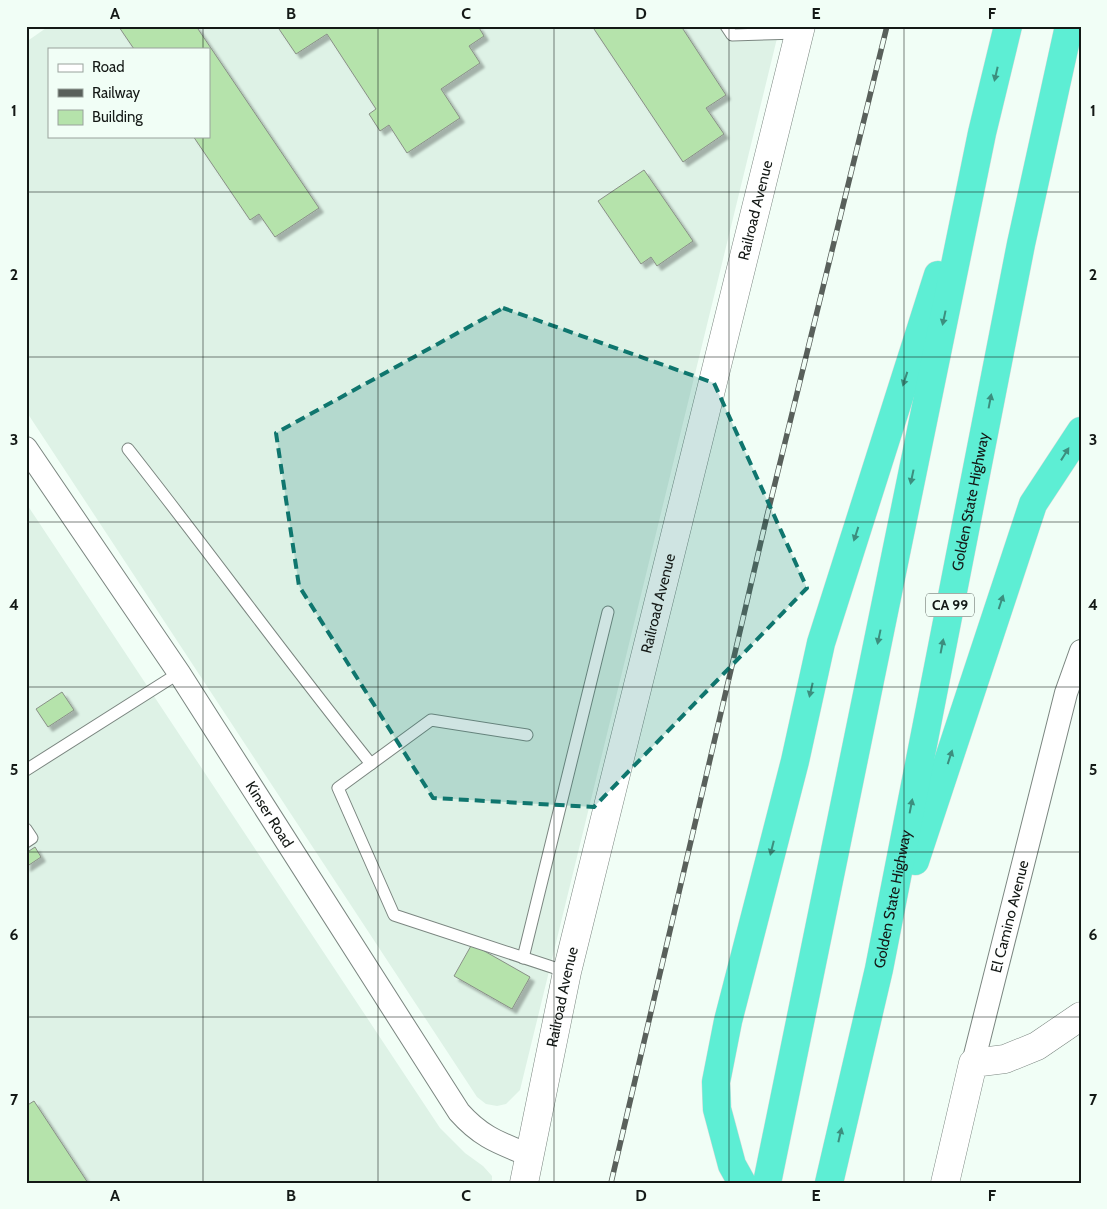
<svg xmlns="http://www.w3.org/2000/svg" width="1107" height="1209" font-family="Cabin,sans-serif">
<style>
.built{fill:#def2e6;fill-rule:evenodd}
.building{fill:#b5e3ab;stroke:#899087;filter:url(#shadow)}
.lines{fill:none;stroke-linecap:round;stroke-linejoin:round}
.lane-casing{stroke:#7b8680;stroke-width:13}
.street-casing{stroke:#7b8680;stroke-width:24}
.secondary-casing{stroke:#7b8680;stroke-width:29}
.highway-casing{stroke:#d9dada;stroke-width:29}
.lane{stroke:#fff;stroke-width:11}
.street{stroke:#fff;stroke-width:22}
.secondary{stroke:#fff;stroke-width:28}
.highway{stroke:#5deed4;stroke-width:28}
.rail-casing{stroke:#59605b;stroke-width:5.5}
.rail{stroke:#f1fef6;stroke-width:4;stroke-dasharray:11;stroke-linecap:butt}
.oneway{fill:#3c8e7e}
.marked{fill:#0f766e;fill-opacity:0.2;stroke:#0f766e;stroke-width:4;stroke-dasharray:10 6;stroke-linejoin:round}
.grid{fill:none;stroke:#141916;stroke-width:1;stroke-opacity:0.55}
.labels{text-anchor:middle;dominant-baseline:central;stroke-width:4;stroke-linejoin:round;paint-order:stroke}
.shield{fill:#f1fef6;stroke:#565e59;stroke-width:1}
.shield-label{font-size:14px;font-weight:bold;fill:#141916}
.street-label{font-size:15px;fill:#141916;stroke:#f1fef6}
.neatline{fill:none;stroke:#141916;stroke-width:2}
.grid-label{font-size:16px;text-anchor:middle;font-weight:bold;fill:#141916}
</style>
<defs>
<filter id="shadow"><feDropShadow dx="4.5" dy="4.5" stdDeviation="1" flood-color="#0004"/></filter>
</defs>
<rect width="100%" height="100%" fill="#f1fef6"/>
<!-- built -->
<g class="built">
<path d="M49 26H780L520 1090 506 1104 497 1106 486 1104 477 1097 26 411V42ZM49 49H209V136H49Z"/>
<polygon points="26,503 440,1128 465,1153 483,1166 492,1176 492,1183 26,1183"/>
</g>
<!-- building -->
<g class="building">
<polygon points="121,26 196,26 319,208 275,237 259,214 250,220 193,136 209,136 209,49 134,49 119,27"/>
<polygon points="277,26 478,26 484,36 469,46 480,63 441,89 460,118 407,153 389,125 380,131 369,114 376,109 327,34 296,54"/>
<polygon points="592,26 681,26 726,95 706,108 724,134 683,162"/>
<polygon points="644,170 693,241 657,266 651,257 641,264 598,201"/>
<polygon points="62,692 74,710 48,727 36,709"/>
<polygon points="35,847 41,857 26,867 26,853"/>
<polygon points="472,944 530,977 512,1009 454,976"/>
<polygon points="34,1101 88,1183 26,1183 26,1106"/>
</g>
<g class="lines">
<defs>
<g id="lane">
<polyline points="726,26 732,35 799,33"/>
<path d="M128 449C210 553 288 661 371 764"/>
<polyline points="527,735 431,720 338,788 394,915 567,972"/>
<polyline points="26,770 179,673"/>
<polyline points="26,829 32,838 26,842"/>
<polyline points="523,958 608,612"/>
</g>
<g id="street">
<path id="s1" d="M26 448 179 673 459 1112C482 1138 500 1143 531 1156"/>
<path id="s2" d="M973 1063 1066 693 1081 651"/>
</g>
<g id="secondary">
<path id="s3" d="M524 1183 567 972 801 26"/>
<polyline points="945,1183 973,1063 1005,1059 1037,1046 1081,1016"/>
</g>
<g id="highway">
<polyline points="915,861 1033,504 1081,431"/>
<polyline points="742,1183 732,1165 717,1109 716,1082 728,1021 795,761 821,643 938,275"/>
<polyline points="767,1183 982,133 1008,26"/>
<path id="s4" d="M829 1183 879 969 1021 244 1069 26"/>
</g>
</defs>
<!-- lane casing -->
<use href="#lane" class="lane-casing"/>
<!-- street casing -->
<use href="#street" class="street-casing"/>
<!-- secondary casing -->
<use href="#secondary" class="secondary-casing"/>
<!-- highway casing -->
<use href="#highway" class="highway-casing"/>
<!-- lane -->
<use href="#lane" class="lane"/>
<!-- street -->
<use href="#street" class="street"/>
<!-- secondary -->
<use href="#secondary" class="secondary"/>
<!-- highway -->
<use href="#highway" class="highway"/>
<defs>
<polyline id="rail" points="611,1183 766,520 887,26"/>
</defs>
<!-- rail casing -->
<use href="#rail" class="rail-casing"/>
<!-- rail -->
<use href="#rail" class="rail"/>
</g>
<!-- one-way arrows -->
<defs><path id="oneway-solid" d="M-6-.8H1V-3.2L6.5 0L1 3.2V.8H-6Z" transform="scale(1.25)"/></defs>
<g class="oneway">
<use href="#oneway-solid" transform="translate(996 74) rotate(103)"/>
<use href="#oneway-solid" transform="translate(944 318) rotate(102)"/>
<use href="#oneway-solid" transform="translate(905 379) rotate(108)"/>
<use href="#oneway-solid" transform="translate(990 401) rotate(-79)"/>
<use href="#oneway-solid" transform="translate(1065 454) rotate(-58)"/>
<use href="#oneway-solid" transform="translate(912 477) rotate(102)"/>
<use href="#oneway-solid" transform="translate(856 534) rotate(108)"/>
<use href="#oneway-solid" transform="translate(1001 602) rotate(-72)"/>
<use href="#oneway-solid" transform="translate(879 637) rotate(102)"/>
<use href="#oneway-solid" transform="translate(942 646) rotate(-79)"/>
<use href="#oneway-solid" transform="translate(811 690) rotate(103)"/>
<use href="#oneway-solid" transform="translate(950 757) rotate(-72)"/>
<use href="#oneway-solid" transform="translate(911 806) rotate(-79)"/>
<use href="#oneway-solid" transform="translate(772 848) rotate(104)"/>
<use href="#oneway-solid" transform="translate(840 1135) rotate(-77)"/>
</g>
<!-- marked area -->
<path class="marked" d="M503 308 714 383 807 588 594 807 433 798 299 586 276 433Z"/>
<!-- grid -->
<path class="grid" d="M203 26V49M378 26V1183M554 26V1183M729 26V1183M904 26V1183M203 136V1183M26 192H1081M26 357H1081M26 522H1081M26 687H1081M26 852H1081M26 1017H1081"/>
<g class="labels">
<!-- shield labels -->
<rect class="shield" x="926" y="593.5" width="48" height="23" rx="4"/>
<g class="shield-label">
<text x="950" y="605">CA 99</text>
</g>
<!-- street labels -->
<g class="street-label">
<text stroke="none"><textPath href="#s3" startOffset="1000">Railroad Avenue</textPath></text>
<text stroke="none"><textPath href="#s4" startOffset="696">Golden State Highway</textPath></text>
<text stroke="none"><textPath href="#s3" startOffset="595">Railroad Avenue</textPath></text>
<text stroke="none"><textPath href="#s1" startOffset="440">Kinser Road</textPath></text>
<text stroke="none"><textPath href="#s4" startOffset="291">Golden State Highway</textPath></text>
<text stroke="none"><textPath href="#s2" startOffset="151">El Camino Avenue</textPath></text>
<text stroke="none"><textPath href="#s3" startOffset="190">Railroad Avenue</textPath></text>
</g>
</g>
<!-- border -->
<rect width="1107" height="1209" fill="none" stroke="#f1fef6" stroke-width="55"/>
<!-- legend -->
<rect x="48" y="48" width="162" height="90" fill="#f1fef6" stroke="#99a29c"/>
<rect x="58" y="64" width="25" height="8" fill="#ffffff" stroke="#99a29c"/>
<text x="92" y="72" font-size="15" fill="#141916">Road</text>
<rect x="58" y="89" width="25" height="8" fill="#59605b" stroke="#99a29c"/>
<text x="92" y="98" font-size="15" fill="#141916">Railway</text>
<rect x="58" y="110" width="25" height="15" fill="#b5e3ab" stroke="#99a29c"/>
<text x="92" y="122" font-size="15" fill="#141916">Building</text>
<rect x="28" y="28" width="1052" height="1154" class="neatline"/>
<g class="grid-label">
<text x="115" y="19">A</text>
<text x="291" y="19">B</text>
<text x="466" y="19">C</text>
<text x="641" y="19">D</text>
<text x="816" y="19">E</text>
<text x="992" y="19">F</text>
<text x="14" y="116">1</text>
<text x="1093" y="116">1</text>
<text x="14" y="280">2</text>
<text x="1093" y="280">2</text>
<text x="14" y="445">3</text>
<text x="1093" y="445">3</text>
<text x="14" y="610">4</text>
<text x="1093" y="610">4</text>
<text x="14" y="775">5</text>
<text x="1093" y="775">5</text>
<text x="14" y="940">6</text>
<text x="1093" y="940">6</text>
<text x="14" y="1105">7</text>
<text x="1093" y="1105">7</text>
<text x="115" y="1201">A</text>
<text x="291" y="1201">B</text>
<text x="466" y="1201">C</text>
<text x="641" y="1201">D</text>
<text x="816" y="1201">E</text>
<text x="992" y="1201">F</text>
</g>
</svg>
